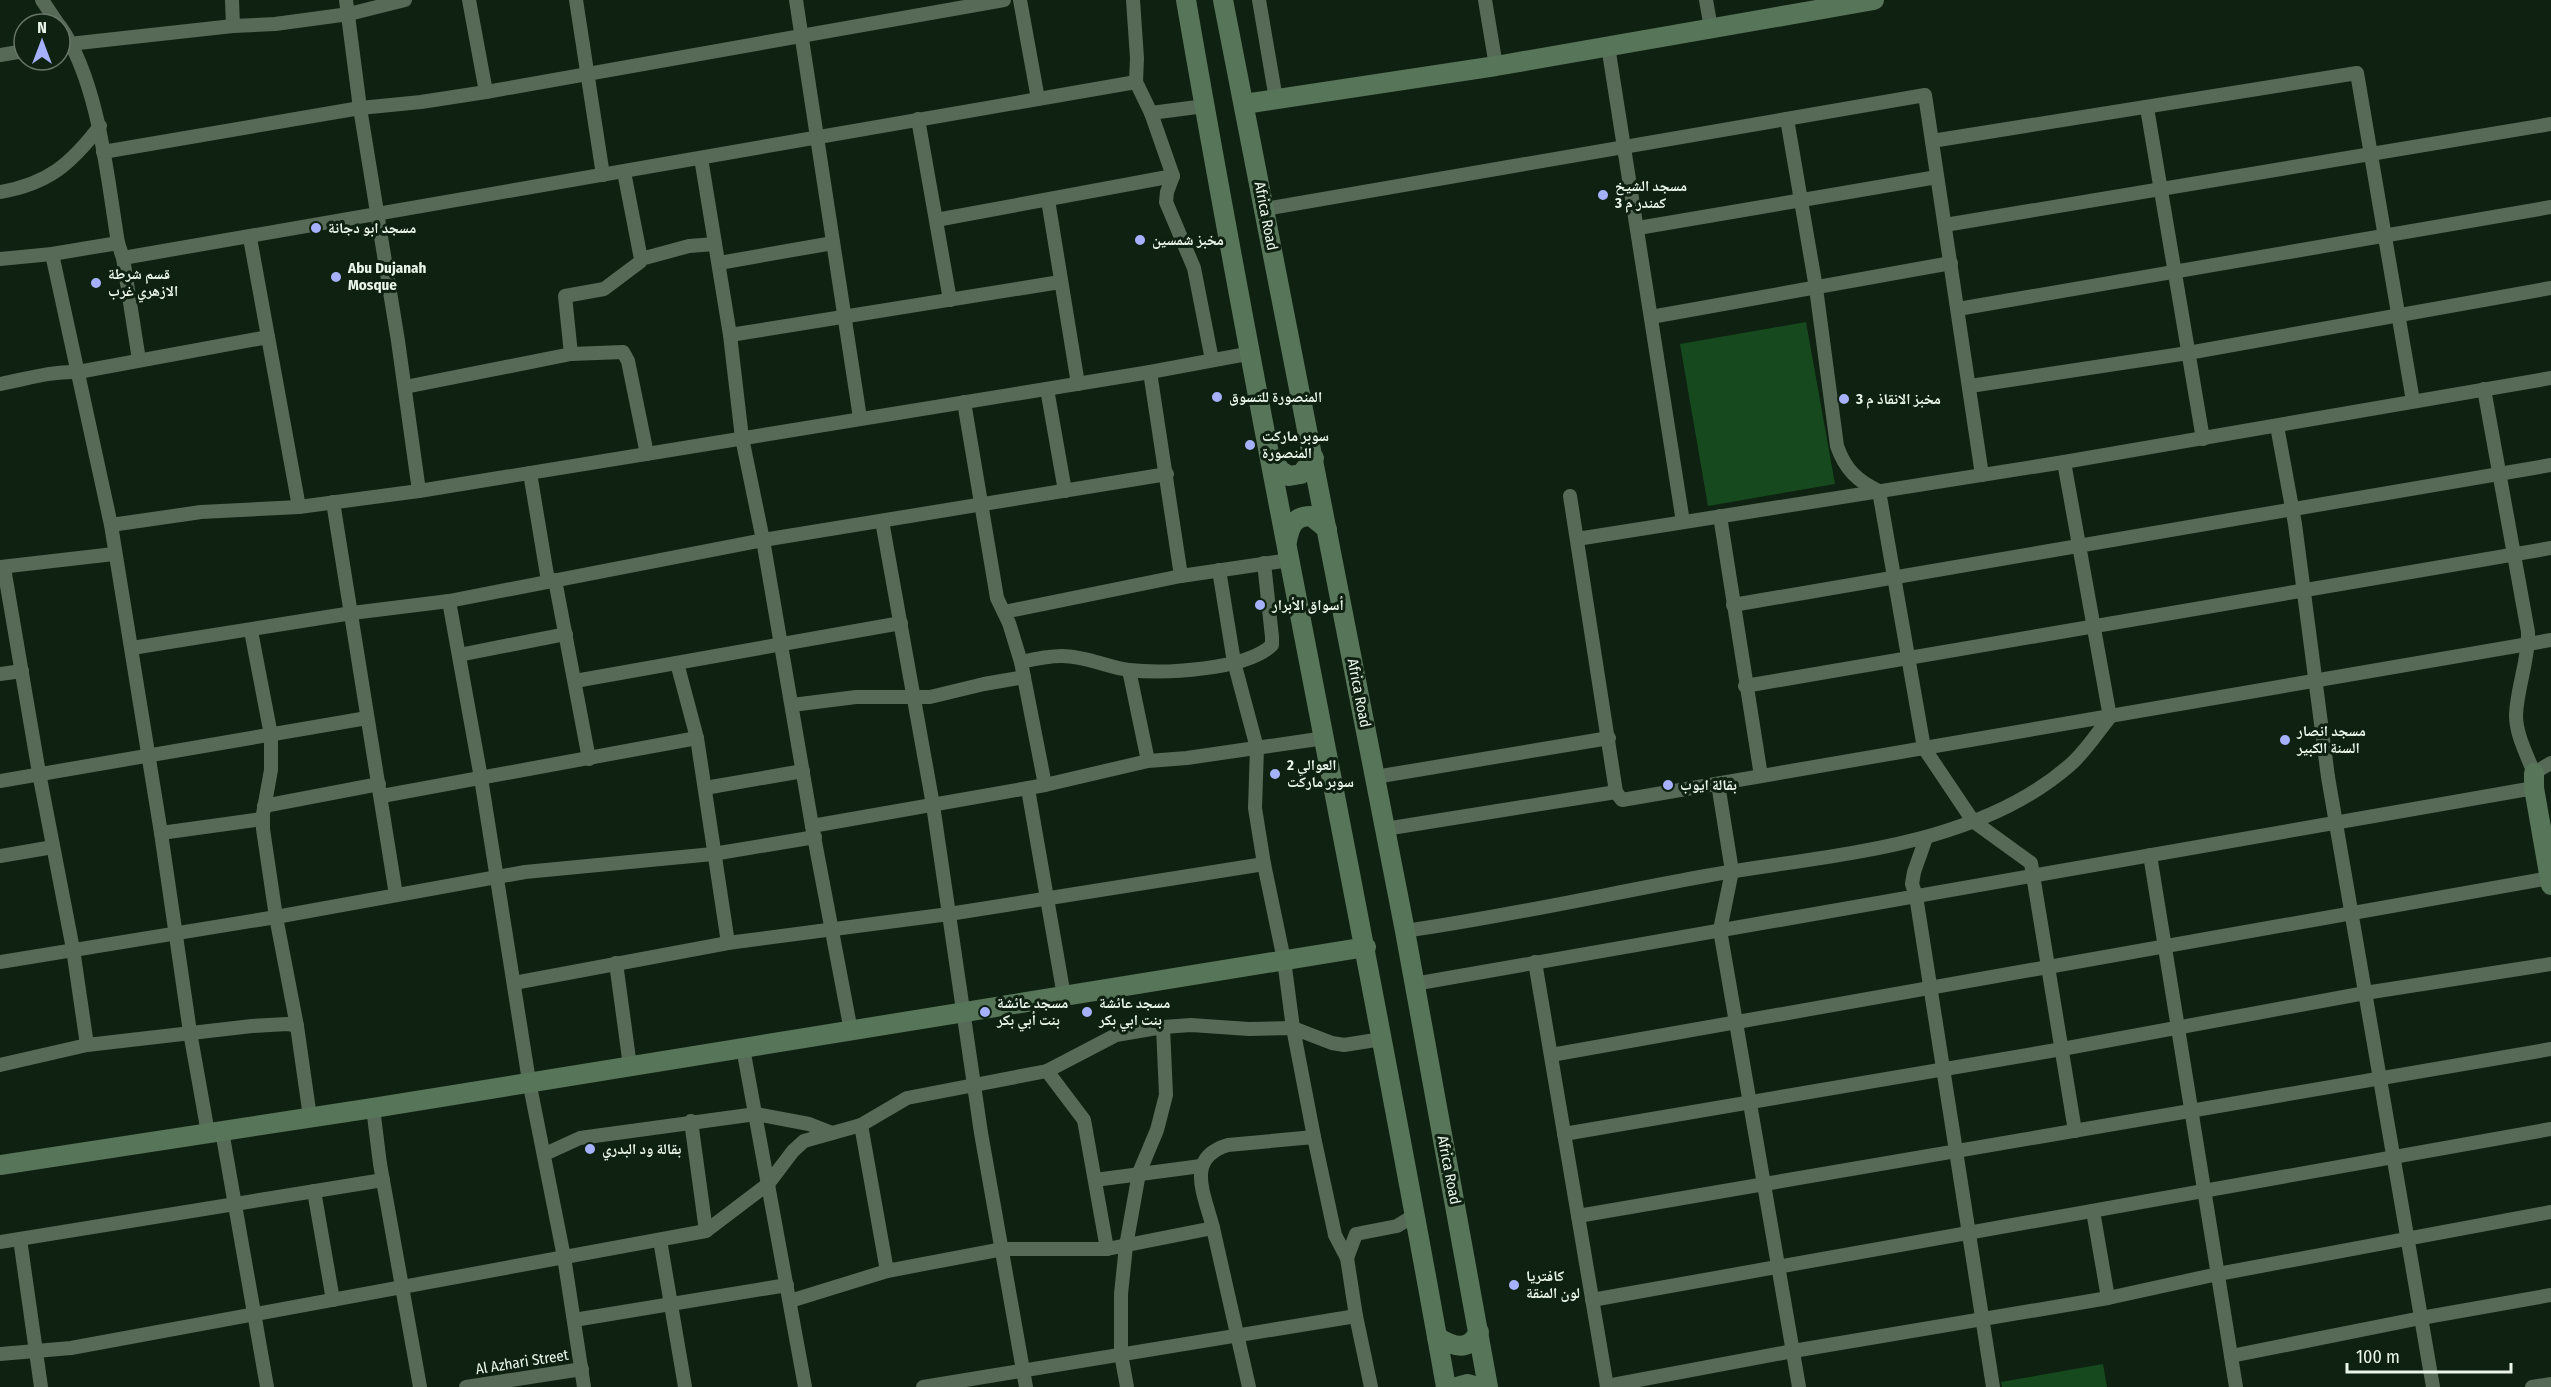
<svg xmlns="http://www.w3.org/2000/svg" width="2551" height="1387" font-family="'Fira Sans Condensed','Noto Naskh Arabic',sans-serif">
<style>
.green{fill:#16491e}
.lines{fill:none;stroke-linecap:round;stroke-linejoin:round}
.street{stroke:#566a57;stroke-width:14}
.secondary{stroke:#577559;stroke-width:20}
.poi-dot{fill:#a6b1fc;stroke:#0f2111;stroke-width:2}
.labels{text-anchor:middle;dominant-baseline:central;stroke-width:6;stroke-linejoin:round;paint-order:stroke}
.poi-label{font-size:15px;font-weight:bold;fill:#eaf5ea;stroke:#0f2111;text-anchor:start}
.street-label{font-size:15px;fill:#eaf5ea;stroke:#0f2111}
</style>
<rect width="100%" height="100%" fill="#0f2111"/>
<!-- green -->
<g class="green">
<polygon points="1806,322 1835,484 1708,506 1680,344"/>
<polygon points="2103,1364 2107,1387 2002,1387 2001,1382"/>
</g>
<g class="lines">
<!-- street -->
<g class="street">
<polyline points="42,0 58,24"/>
<polyline points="232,0 233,26"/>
<polyline points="346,0 360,108 398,341 419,491"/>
<polyline points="469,0 486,92"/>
<polyline points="576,0 603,175"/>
<polyline points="796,0 860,418"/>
<polyline points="1020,0 1038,99"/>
<polyline points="1133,0 1137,58 1136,82 1151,113 1173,176 1167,192 1166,202 1194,268 1212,360"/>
<polyline points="1259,0 1276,99"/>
<polyline points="1485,0 1496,66"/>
<polyline points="1706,0 1711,28"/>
<path d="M60 26C99 82 107 176 118 243"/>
<polyline points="60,45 233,26 275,24 349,14 405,0"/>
<polyline points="1608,46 1683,522"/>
<polyline points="0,55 24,51"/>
<polyline points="2147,108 2203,439"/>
<polyline points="1151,113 1205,106"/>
<polyline points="918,119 950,300"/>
<path d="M1787 119 1816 288 1837 446C1845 469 1857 481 1879 491L1924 748 1973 821 2031 863 2075 1131"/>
<polyline points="1932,141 2357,73 2413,401"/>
<polyline points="103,152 360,108 421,102 486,92 1004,0"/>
<polyline points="701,158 730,335 742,438 763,540 812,826 851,1031"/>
<polyline points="624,172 641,259"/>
<path d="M0 192C48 184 71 164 100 126"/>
<polyline points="1048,200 1078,384"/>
<polyline points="1265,209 1925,95 1982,475"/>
<polyline points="936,220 1173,176"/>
<polyline points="1945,225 2551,124"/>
<polyline points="1638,228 1937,177"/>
<polyline points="250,238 299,507"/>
<polyline points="52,254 111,525 161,833 190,1032 208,1133"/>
<polyline points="123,258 139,360"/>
<polyline points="0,259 52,254 118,243 123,258 1136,82"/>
<polyline points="719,263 833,243"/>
<polyline points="1958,309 2551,207"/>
<polyline points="1651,317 1951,263"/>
<polyline points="730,335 1060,282"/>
<polyline points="571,354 565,296 604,289 640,262 641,259 689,246 715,244"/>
<polyline points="1150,372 1181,576"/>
<path d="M0 384C27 379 51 371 78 372L268 337"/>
<polyline points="1970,386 2188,353 2551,288"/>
<polyline points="405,387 571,354 623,352 628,361 647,454"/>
<polyline points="1047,389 1065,491"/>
<path d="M2484 389 2528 632C2529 660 2517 687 2516 715 2516 735 2527 755 2534 773L2551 763"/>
<polyline points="964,402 997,598 1009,623 1021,662 1045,785"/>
<polyline points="2277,426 2295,524 2328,777 2433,1387"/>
<polyline points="530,473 548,581"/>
<polyline points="1570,496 1616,792 1622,800 2551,640"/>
<polyline points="333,502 396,895"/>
<polyline points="1720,516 1761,776"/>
<polyline points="882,521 933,805 981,1133 1026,1387"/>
<polyline points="111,525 201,512 299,507 419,491 1150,372 1252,353"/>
<polyline points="1577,539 2064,462 2551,378"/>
<polyline points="0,567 114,554"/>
<polyline points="4,568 39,773 73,949 87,1045"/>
<polyline points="1219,570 1234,662 1257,748 1255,808 1264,864 1284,960 1293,1028 1314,1137 1335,1235 1347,1258 1356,1316 1371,1387"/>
<polyline points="555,580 589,759"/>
<polyline points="449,601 481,778 529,1081 564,1257 584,1387"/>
<polyline points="1733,605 2551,465"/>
<polyline points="1004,612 1181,576 1290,560"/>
<polyline points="251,631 271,735 271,770 263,814 263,829 276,917 297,1026 310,1117"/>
<polyline points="132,648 352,613 449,601 763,540 1167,474"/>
<polyline points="459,655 566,634"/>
<path d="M1021 662C1034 659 1048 656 1062 656 1085 656 1107 667 1129 670 1164 674 1246 670 1272 645V637L1264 563"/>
<polyline points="677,663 697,738 728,943"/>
<polyline points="1129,670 1148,761"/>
<polyline points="0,674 22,671"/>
<polyline points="575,681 901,623"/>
<polyline points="1745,686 2551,548"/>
<polyline points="792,705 856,697 930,697 984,684 1024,677"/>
<polyline points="1375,777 1609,738"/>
<polyline points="0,781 367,718"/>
<polyline points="1718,784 1732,871 1720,930 1799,1387"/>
<polyline points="705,788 803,771"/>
<polyline points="1028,789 1064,996"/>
<polyline points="382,796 697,738"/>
<polyline points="264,806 379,784"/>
<polyline points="812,826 1045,785 1148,761 1187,758 1325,738"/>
<polyline points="1385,829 1616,792"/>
<polyline points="161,833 262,819"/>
<polyline points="1926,838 1914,872 1912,884 1916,896 1993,1387"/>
<polyline points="2150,855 2236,1387"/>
<polyline points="0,856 53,847"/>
<path d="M1405 931C1504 917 1602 895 1700 877 1822 854 1972 851 2070 765 2085 752 2097 733 2110 717L2064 462"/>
<polyline points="0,962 276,917 525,872 713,854 815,837"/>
<polyline points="1535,962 1607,1387"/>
<polyline points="616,963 630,1066"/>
<polyline points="514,983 728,943 949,914 1264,864"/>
<polyline points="1414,984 2534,788"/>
<polyline points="743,1048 805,1387"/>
<polyline points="1551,1055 2550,878"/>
<polyline points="0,1065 87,1045 252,1026 287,1024 297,1026"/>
<polyline points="1047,1071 1084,1120 1107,1249"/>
<polyline points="373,1108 380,1164 420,1387"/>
<polyline points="691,1121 706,1231"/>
<polyline points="861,1125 887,1271"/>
<polyline points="222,1131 267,1387"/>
<polyline points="1564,1134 2062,1049 2365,993 2551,964"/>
<polyline points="545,1154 580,1138 756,1114 809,1124 832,1133"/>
<polyline points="1095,1180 1201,1166"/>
<polyline points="314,1191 333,1300"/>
<polyline points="2093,1211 2108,1298"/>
<polyline points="1578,1216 2551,1049"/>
<polyline points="1213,1228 1249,1387"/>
<polyline points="20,1239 41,1387"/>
<polyline points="660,1240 685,1387"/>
<polyline points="0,1242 383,1180"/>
<polyline points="1347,1258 1356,1234 1397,1226 1415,1215"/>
<polyline points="1592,1300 2551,1129"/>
<path d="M790 1301 887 1271 1003 1249H1107L1213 1228C1205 1195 1184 1158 1228 1145L1314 1137"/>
<polyline points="574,1320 787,1285"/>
<polyline points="0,1354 71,1348 706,1231 768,1184 793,1151 804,1141 861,1125 907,1098 1047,1071 1116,1035 1163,1027 1191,1025 1249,1029 1293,1028 1332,1043 1344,1045 1382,1039"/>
<polyline points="2231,1356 2421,1318 2551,1295"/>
<polyline points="1607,1386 1793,1351 2108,1298 2218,1274 2551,1212"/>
<polyline points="466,1387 582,1369"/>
<polyline points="923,1387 1356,1316"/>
<polyline points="1127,1387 1121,1354 1121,1294 1126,1246 1139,1173 1157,1130 1166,1095 1163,1027"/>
<polyline points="2532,1387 2551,1384"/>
</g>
<!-- secondary -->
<g class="secondary">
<path d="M1186 0C1266 464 1364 924 1446 1387"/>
<polyline points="1223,0 1405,931 1488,1387"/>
<polyline points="1244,104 1496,66 1874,0"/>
<polyline points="1271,459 1281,471 1289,476 1301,474 1314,458"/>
<path d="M1287 541C1290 526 1294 516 1311 516L1327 529"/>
<polyline points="2534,773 2534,788 2551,885"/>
<polyline points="0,1165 373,1108 1366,947"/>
<path d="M1437 1337C1454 1347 1468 1352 1479 1332"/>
<polyline points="1457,1387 1468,1384 1478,1387"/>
</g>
</g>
<!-- markers -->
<g class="poi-dot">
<circle cx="1603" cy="195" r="6"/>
<circle cx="316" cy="228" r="6"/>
<circle cx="1140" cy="240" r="6"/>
<circle cx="336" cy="277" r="6"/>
<circle cx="96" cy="283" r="6"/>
<circle cx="1217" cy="397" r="6"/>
<circle cx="1844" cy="399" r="6"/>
<circle cx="1250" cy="445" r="6"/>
<circle cx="1260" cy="605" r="6"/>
<circle cx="2285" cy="740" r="6"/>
<circle cx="1275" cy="774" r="6"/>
<circle cx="1668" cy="785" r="6"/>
<circle cx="985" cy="1012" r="6"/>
<circle cx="1087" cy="1012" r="6"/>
<circle cx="590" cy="1149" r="6"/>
<circle cx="1514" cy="1285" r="6"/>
</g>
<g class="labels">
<!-- poi labels -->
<g class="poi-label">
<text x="1615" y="186">مسجد الشيخ<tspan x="1615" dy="17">كمندر م 3</tspan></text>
<text x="328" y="228">مسجد ابو دجانة</text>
<text x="1152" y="240">مخبز شمسين</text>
<text x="348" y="268">Abu Dujanah<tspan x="348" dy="17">Mosque</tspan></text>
<text x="108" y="274">قسم شرطة<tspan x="108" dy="17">الازهري غرب</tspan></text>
<text x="1229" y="397">المنصورة للتسوق</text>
<text x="1856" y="399">مخبز الانقاذ م 3</text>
<text x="1262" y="436">سوبر ماركت<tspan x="1262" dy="17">المنصورة</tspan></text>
<text x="1272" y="605">أسواق الأبرار</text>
<text x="2297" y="731">مسجد انصار<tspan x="2297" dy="17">السنة الكبير</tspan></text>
<text x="1287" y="765">العوالي 2<tspan x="1287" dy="17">سوبر ماركت</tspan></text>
<text x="1680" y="785">بقالة ايوب</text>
<text x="997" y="1003">مسجد عائشة<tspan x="997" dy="17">بنت أبي بكر</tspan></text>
<text x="1099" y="1003">مسجد عائشة<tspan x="1099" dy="17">بنت ابي بكر</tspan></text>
<text x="602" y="1149">بقالة ود البدري</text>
<text x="1526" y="1276">كافتريا<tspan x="1526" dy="17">لون المنقة</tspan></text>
</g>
<!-- street labels -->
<g class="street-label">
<text transform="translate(1266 216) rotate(79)">Africa Road</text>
<text transform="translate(1359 693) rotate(79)">Africa Road</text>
<text transform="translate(1449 1170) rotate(79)">Africa Road</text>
<text transform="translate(522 1362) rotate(-9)">Al Azhari Street</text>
</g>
</g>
<!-- north arrow -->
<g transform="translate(42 42)"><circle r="28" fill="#0f2111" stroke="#677668" stroke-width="1.5"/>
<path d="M0-4.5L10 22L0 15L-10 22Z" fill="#a6b1fc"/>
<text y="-9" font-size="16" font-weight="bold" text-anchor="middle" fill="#eaf5ea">N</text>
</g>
<!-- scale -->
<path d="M2347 1363v9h164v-9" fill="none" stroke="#eaf5ea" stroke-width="3"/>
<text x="2356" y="1363" font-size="18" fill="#eaf5ea" stroke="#0f2111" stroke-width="4.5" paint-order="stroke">100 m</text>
</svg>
